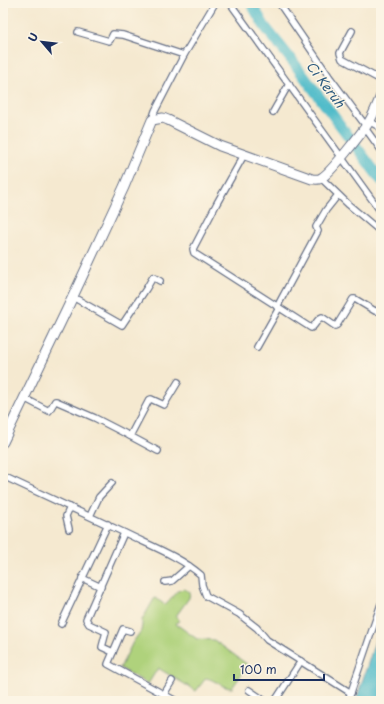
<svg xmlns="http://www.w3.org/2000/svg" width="384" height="704" font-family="'Playpen Sans',sans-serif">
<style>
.green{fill:#afd27b;stroke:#65806c}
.water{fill:#4fbbc9;stroke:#357594}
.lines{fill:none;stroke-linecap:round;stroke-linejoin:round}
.river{stroke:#4fbbc9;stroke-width:11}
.minor-casing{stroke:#677086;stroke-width:8}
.primary-casing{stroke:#677086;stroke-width:11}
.minor{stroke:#fff;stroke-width:5.5}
.primary{stroke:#fff;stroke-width:9}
.labels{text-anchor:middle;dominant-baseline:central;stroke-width:3;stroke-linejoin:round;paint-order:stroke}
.water-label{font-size:13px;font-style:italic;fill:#2b597e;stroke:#fcf5e5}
</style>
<rect width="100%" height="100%" fill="#fcf5e5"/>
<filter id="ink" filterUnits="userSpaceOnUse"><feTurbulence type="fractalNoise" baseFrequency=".025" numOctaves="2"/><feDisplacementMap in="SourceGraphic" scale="8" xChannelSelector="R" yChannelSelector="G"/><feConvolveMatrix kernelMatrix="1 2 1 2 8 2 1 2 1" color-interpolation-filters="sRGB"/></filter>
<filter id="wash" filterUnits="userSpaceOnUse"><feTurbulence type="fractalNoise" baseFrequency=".012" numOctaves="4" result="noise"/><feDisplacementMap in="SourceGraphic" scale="16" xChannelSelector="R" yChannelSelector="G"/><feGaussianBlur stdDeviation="0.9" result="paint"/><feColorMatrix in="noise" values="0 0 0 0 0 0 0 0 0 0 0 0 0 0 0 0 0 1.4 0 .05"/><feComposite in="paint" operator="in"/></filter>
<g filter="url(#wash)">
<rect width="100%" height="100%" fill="#f5e9d0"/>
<!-- green -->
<path class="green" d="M184 589 190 592 189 598 176 616 179 620 176 624 197 639 214 640 248 665 232 688C222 688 216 680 206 678L196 691 158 668 148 684 120 668 133 642 141 631 142 625V620L154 599 156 598 165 605C173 600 173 590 184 589Z"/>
<!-- water -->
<polygon class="water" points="381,625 381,701 356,701 378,632"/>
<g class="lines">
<!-- river -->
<polyline class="river" points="251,3 265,27 294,63 381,180"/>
</g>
</g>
<g filter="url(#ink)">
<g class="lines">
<defs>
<g id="minor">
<polyline points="230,3 381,212"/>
<polyline points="279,3 331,79 366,126"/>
<polyline points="352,31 340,53 342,59 381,80"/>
<polyline points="78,32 109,41 110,40 113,34 123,35 184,55"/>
<polyline points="273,112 289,84"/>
<polyline points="152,120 155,111 184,55 215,3"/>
<polyline points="369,121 381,128"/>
<polyline points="365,128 381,150"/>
<path d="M244 155 217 203 193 249 194 253 311 328C316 326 316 319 322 317L335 326 337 325 353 299H355L375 311H379L381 306"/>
<polyline points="321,178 349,205 381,232"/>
<polyline points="73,297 122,325 146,289 153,277 160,281"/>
<polyline points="277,307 318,231 316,227 326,210 338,195"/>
<polyline points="257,347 279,308"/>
<polyline points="24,398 49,411 55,401 56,401 95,418 130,436"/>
<polyline points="158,451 130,436 149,400 151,399 164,405 178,382"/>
<path d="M3 476C44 495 85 514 125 533 151 546 179 556 201 575L202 585 206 596 239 614 257 628 267 640 351 693"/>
<polyline points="90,516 99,497 112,483"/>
<polyline points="69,529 66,516 70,507"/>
<polyline points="82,578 101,587"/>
<polyline points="165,582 172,581 189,566"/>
<polyline points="61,624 108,524"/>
<polyline points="130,631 123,629 108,664 176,701"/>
<polyline points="113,652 102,647 106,632 89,624 86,619 124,533"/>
<polyline points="249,690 265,701"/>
<polyline points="164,694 172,681"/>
<polyline points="275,701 301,661"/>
<polyline points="348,701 381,604"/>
</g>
<path id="primary" d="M3 442 68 307 124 187 152 120 163 118 168 120 220 146 312 179C315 179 319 180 321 178 330 174 363 131 369 122 374 114 377 105 381 96"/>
</defs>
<!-- minor casing -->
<use href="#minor" class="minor-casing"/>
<!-- primary casing -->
<use href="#primary" class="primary-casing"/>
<!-- minor -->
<use href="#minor" class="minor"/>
<!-- primary -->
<use href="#primary" class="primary"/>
</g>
</g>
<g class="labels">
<!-- water labels -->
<g class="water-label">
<text transform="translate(326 84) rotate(53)">Ci Keruh</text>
</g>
</g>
<!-- margin -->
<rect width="384" height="704" fill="none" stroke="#fcf5e5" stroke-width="16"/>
<!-- north arrow -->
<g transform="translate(42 42) rotate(298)" stroke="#fcf5e5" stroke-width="3" paint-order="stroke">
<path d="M0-3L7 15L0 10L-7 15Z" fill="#1b2f5e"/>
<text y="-6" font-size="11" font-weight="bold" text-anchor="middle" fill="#1b2f5e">U</text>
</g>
<!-- scale -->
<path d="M234 674v6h90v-6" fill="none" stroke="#1b2f5e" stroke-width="2"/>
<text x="240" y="674" font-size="12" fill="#1b2f5e" stroke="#fcf5e5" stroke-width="3" paint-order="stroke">100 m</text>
</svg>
